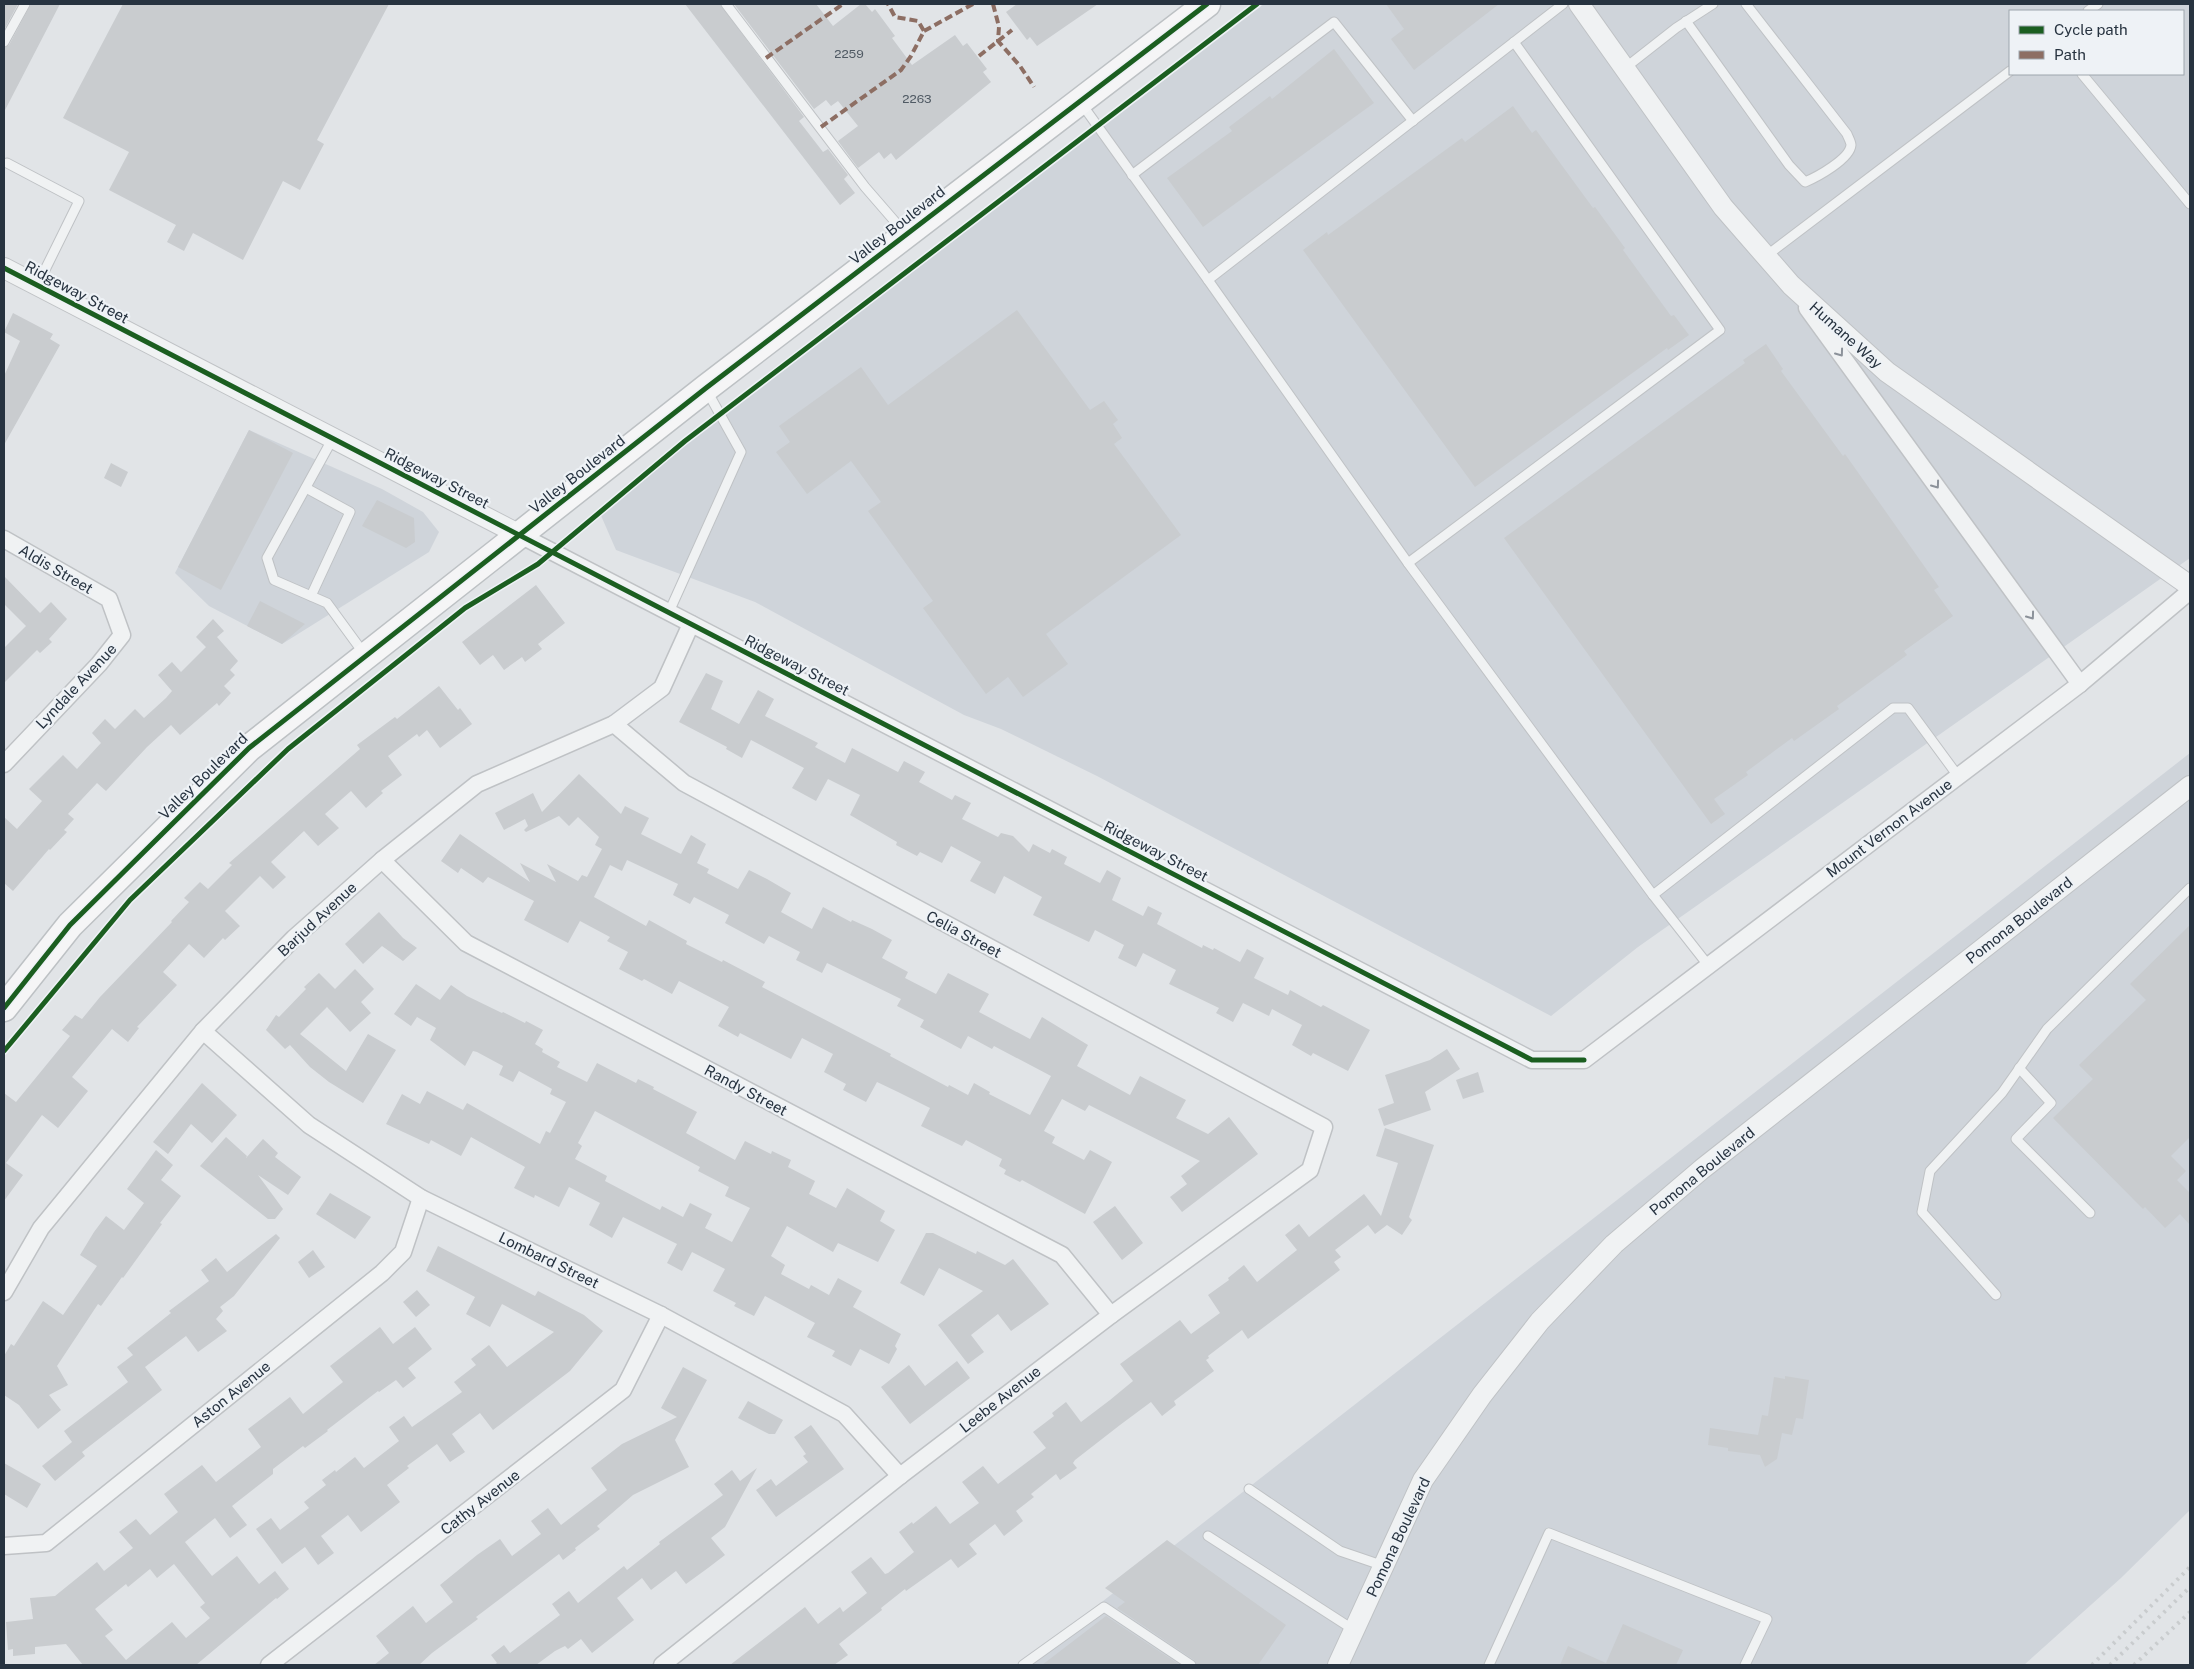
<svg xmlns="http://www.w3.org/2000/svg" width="2194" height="1669" font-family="'Public Sans',sans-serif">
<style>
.built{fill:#cfd4da;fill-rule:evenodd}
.building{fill:#c9cccf;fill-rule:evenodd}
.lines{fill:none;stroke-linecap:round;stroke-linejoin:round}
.service-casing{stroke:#bfc2c5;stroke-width:11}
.minor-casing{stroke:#bfc2c5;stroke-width:19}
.tertiary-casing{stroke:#bfc2c5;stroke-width:22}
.primary-casing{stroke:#bdc1c4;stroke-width:29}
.service{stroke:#f0f2f3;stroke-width:9}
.minor{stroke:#f0f2f3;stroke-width:16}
.tertiary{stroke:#f0f2f3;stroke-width:20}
.primary{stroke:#f5f5f6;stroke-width:26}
.rail{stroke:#c9ccce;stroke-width:4;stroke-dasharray:2.5 5;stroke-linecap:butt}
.quiet{stroke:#8d6e63;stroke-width:4;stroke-dasharray:8 4;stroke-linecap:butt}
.cycleway-casing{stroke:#eef2f6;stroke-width:8}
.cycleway{stroke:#1b5e20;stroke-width:5}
.oneway{stroke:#8c929a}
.labels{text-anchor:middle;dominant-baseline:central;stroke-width:4.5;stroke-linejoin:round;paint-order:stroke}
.number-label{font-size:12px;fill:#505a64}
.street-label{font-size:15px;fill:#273340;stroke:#eef2f6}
</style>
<rect width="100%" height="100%" fill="#e1e4e7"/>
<!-- built -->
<g class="built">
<path d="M1264 4H2190V558L1638 947 1551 1016 1097 776 1001 729 964 715 755 602 616 550 599 511ZM2010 11H2183V74H2010Z"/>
<polygon points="249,430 382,489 423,512 439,532 429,552 282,644 209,606 175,573"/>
<polygon points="2190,753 2190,1510 2121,1578 2024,1665 1021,1665"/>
</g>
<!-- building -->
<g class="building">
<polygon points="4,4 18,4 4,30"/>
<polygon points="31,4 60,4 4,112 4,48 9,45"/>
<polygon points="123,4 389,4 317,140 324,144 300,190 283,181 243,260 193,233 184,251 167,242 176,225 109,190 129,152 63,118"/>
<polygon points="685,4 720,4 804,117 799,121 823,152 828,149 848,175 844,179 855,193 840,205"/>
<polygon points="734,4 816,4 833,26 861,4 865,4 872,12 875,9 895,36 892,38 912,65 955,35 963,46 967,43 987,69 983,72 991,82 896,160 891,153 884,159 879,152 858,168 838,141 858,126 838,101 831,106 826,100 814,109"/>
<polygon points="1017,4 1098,4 1037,46 1030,37 1027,40 1006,12"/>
<polygon points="1386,4 1499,4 1414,70 1391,39 1404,29"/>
<polygon points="1334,49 1374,103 1203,227 1167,178 1232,131 1229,127 1270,96 1272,99"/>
<polygon points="1513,106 1532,133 1536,130 1593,208 1595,207 1625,248 1623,250 1671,316 1674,315 1689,335 1668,350 1667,348 1475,487 1303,250 1327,232 1328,235 1462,138 1465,142"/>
<polygon points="1017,310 1090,410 1104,401 1118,420 1113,424 1122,438 1114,444 1181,535 1046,634 1068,664 1023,697 1008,677 986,694 923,608 933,601 868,511 881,502 851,461 807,494 776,452 790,442 779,426 861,367 888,405"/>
<polygon points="13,313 53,334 50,339 60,345 4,445 4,376 20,341 4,332"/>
<polygon points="1766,344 1783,369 1781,371 1843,456 1845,454 1939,587 1934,590 1953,616 1904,651 1907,655 1837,706 1839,709 1794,741 1792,738 1746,772 1748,775 1714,799 1725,814 1711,824 1504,538 1745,363 1743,360"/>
<polygon points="249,430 293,453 221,590 178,567"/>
<polygon points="111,463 128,472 121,487 104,478"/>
<polygon points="377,500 414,518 415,542 406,548 362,526"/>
<polygon points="4,576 40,613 51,602 67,619 49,639 52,642 40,653 37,650 4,683 4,648 26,626 4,604"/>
<polygon points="536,585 565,623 538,644 542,649 525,662 522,657 504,670 493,655 480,665 462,642"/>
<polygon points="260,601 305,624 282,644 247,626"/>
<polygon points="213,619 224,631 217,637 238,661 230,670 235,675 224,686 231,693 219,706 217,703 180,735 171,725 147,747 106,791 97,783 68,814 74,819 64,830 67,832 50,850 49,849 13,891 4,883 4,817 17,829 42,801 29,789 63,755 77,769 101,743 92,733 105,719 115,729 135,709 144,718 166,698 172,691 158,675 172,662 181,672 206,647 196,637"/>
<polygon points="706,673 723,681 711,709 739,724 758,690 774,699 765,716 818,743 815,747 845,763 852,748 898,772 904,761 925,772 919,782 952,800 955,795 971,803 962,819 998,837 1001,833 1013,836 1029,852 1033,844 1050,853 1052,849 1067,857 1064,864 1100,883 1107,870 1121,878 1112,900 1143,916 1148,906 1162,913 1157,924 1202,948 1203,945 1213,950 1214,948 1240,962 1247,949 1264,958 1254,978 1288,995 1290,990 1321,1007 1323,1005 1370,1030 1348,1071 1313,1053 1311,1056 1292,1045 1302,1025 1272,1009 1269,1016 1243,1003 1233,1022 1216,1013 1219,1008 1169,984 1176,970 1143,953 1136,967 1118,958 1124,945 1095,930 1089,942 1033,915 1042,897 1004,876 995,894 970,881 981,862 951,846 942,863 920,852 917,856 896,845 897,842 850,815 860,795 828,779 816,801 792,788 804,768 751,740 742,758 726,749 727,747 679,722"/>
<polygon points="439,686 458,710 460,708 472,724 440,748 427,730 419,737 417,734 388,756 402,775 381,791 383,793 366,808 351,791 325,814 339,828 318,846 304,831 271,862 286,877 273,889 260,876 225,911 240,926 225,940 223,938 204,958 189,944 163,972 177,985 137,1027 139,1028 128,1042 112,1029 72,1077 88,1091 58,1128 42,1115 6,1163 23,1175 4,1201 4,1093 16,1102 70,1036 62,1030 75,1015 82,1019 100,997 172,922 171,921 189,902 184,898 200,882 208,889 232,865 229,863 360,749 357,745 395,717 397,719"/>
<path d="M579 774 621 814 625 806 649 818 641 834 681 854 691 835 706 844 697 863 709 869 707 873 738 889 749 870 767 879 791 893 781 912 812 929 823 907 851 922 852 920 872 929 892 940 882 958 908 972 905 978 936 994 948 973 989 994 979 1012 1030 1039 1042 1017 1088 1045 1077 1066 1130 1095 1140 1076 1186 1100 1176 1118 1208 1134 1229 1117 1258 1154 1182 1212 1170 1197 1187 1184 1181 1176 1200 1161 1089 1105 1085 1111 1062 1099 1044 1131 1055 1137 1052 1143 1084 1160 1090 1150 1112 1162 1085 1214 1022 1180 1020 1182 1004 1174 1006 1170 999 1166 1002 1159 966 1140 962 1146 921 1126 930 1108 898 1092 877 1082 866 1102 843 1090 846 1084 824 1072 833 1054 802 1038 791 1059 740 1033 738 1037 718 1026 729 1007 679 981 672 994 644 979 642 981 619 969 628 952 607 941 610 937 580 921 568 943 524 920 534 901 488 877 483 883 461 868 458 873 441 861 460 834 530 882 520 863 556 882 547 864 578 881 582 875 587 877 602 849 595 845 599 837 578 817 569 826 559 816 526 832 524 830 528 826 525 819 504 830 495 813 533 793 542 812ZM627 860 678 884 673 895 690 904 694 897 729 915 725 923 764 944 769 936 800 952 796 960 822 973 827 963 901 999 897 1006 924 1020 920 1027 961 1049 968 1036 992 1049 994 1046 1051 1076 1030 1115 989 1094 990 1092 974 1083 968 1095 949 1085 948 1087 890 1056 891 1054 762 987 765 982 723 960 722 962 686 944 687 941 649 920 646 926 594 897 610 865 622 871Z"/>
<polygon points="379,912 403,938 417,948 403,961 382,946 363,964 345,944"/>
<polygon points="2190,925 2190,1137 2171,1156 2186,1171 2177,1180 2190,1193 2190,1225 2180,1214 2165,1228 2145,1207 2143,1209 2053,1118 2093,1079 2079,1065 2146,1000 2130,984"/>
<polygon points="355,969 374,989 361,1002 371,1013 350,1032 327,1007 300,1034 346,1071 368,1034 396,1050 363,1103 329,1082 310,1067 290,1045 285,1049 266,1030 276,1015 279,1017 306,989 304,987 319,973 335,989"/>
<path d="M416 984 440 1000 451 985 467 996 502 1013 503 1012 525 1023 526 1021 543 1030 535 1044 543 1049 542 1052 560 1062 557 1067 587 1082 597 1063 636 1083 638 1079 654 1087 653 1089 697 1112 686 1133 735 1160 745 1141 771 1154 772 1151 791 1160 788 1167 815 1181 809 1194 836 1208 847 1188 885 1211 880 1221 895 1230 878 1262 838 1243 833 1252 787 1226 771 1256 785 1265 781 1274 809 1289 811 1285 829 1295 838 1278 862 1291 853 1307 901 1334 895 1346 897 1349 889 1364 860 1349 851 1366 832 1356 835 1351 807 1337 815 1323 765 1296 754 1316 734 1306 736 1303 713 1291 725 1269 692 1252 682 1271 667 1263 677 1244 623 1217 612 1238 589 1225 600 1203 569 1187 559 1207 535 1195 534 1198 514 1188 525 1167 471 1137 461 1156 431 1140 429 1144 386 1124 402 1094 420 1104 427 1091 463 1110 467 1103 540 1144 546 1131 550 1133 566 1102 550 1094 552 1089 519 1071 513 1082 499 1075 503 1066 477 1052 473 1051 465 1066 430 1040 436 1028 417 1017 411 1026 394 1014ZM595 1111 700 1167 698 1171 729 1187 725 1196 750 1208 732 1242 705 1228 712 1214 690 1203 683 1217 662 1206 660 1210 605 1181 607 1176 575 1159 582 1146 578 1143Z"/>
<polygon points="1447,1049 1460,1069 1425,1092 1431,1110 1384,1126 1378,1109 1394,1103 1385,1075 1430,1060"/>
<polygon points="1478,1072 1484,1092 1463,1099 1456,1080"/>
<polygon points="202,1083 237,1115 212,1143 191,1124 168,1154 153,1142"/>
<polygon points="1385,1128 1434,1145 1409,1217 1412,1220 1402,1235 1387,1225 1375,1234 1368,1225 1335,1250 1341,1257 1334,1262 1340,1270 1248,1339 1242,1330 1208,1356 1209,1358 1206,1360 1214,1371 1174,1401 1176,1405 1162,1416 1151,1402 1120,1425 1075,1460 1073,1463 1077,1468 1060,1480 1056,1474 1031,1494 1034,1497 1016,1511 1023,1521 1004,1536 995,1524 969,1544 977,1554 958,1568 951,1559 906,1591 905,1589 881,1608 882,1610 839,1644 848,1655 834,1665 730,1665 805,1607 818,1624 840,1607 843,1612 867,1593 851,1572 871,1557 885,1574 888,1573 914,1552 899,1532 912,1522 913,1524 936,1506 950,1524 979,1503 962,1482 983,1466 998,1484 1046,1448 1033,1432 1054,1416 1052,1413 1066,1402 1081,1422 1110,1400 1133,1381 1120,1364 1180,1320 1191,1334 1220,1313 1208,1295 1229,1280 1228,1278 1244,1265 1257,1282 1297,1250 1285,1235 1299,1224 1309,1237 1364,1194 1381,1216 1398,1163 1376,1156"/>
<polygon points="226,1137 247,1156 246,1158 263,1139 278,1153 275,1157 301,1177 288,1195 258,1175 283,1209 275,1219 268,1219 200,1166"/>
<polygon points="156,1150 173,1165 161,1180 181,1196 160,1223 162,1224 123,1278 122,1277 101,1306 98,1304 57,1366 68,1385 49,1395 61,1410 38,1429 19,1405 4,1395 4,1356 11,1344 14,1346 43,1301 63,1315 97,1266 80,1255 94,1232 106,1216 124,1230 144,1203 127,1189"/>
<polygon points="330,1193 371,1217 355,1239 316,1214"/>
<polygon points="1115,1206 1143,1243 1122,1260 1093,1222"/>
<polygon points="926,1233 933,1233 976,1254 977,1251 1005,1265 1013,1259 1049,1304 1011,1331 998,1314 971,1335 984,1352 968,1364 938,1325 983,1291 939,1268 924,1296 900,1283"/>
<polygon points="276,1234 280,1238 234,1296 220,1307 223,1311 216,1319 227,1331 198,1352 186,1336 145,1367 162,1390 82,1452 85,1456 55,1481 42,1466 72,1442 64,1431 128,1382 117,1367 133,1355 127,1348 171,1313 169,1311 209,1281 201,1270 216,1258 227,1272"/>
<polygon points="438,1246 535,1296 538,1291 584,1315 603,1331 570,1371 493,1430 480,1413 452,1434 465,1452 450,1462 437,1444 407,1466 409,1468 387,1485 400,1502 361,1532 348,1515 321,1536 334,1553 318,1565 305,1547 282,1564 256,1529 271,1518 280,1530 309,1508 304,1502 326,1485 322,1480 335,1470 336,1472 355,1457 364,1468 399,1441 389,1427 404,1416 412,1427 462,1392 454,1382 476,1365 471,1359 489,1345 507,1367 554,1332 502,1304 490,1327 466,1314 475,1297 426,1271"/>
<polygon points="313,1250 325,1267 309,1278 298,1262"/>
<polygon points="417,1290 430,1305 416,1317 403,1302"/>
<path d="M380 1327 393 1344 415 1327 432 1349 408 1368 416 1378 403 1388 396 1380 379 1392 378 1391 327 1430 328 1431 305 1448 303 1446 273 1469V1474L232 1506 247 1525 230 1538 215 1518 185 1542 212 1576 237 1556 259 1584 275 1571 289 1589 277 1599 276 1598 196 1665H83L66 1644 35 1647V1654L13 1656V1649L8 1650 6 1622 33 1619 30 1598 55 1596 97 1562 104 1571 133 1548 119 1532 136 1519 150 1535 178 1512 164 1494 202 1465 216 1482 261 1447 248 1429 290 1397 303 1414 343 1382 330 1366ZM174 1564 205 1603 200 1607 210 1618 186 1638 172 1622 126 1660 105 1636 113 1630 95 1609 126 1584 128 1587 150 1569 157 1578Z"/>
<polygon points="957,1361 970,1378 910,1424 881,1387 909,1365 925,1386"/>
<polygon points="683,1367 707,1380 675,1440 689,1467 633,1495 597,1526 600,1529 575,1548 576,1550 563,1560 559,1554 476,1617 478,1619 432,1653 419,1665 374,1665 389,1653 376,1636 413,1606 426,1623 453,1602 440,1585 477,1555 500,1539 512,1556 541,1534 531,1521 548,1508 561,1525 607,1490 591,1468 622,1444 677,1417 661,1408"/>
<polygon points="1785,1376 1809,1380 1803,1419 1796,1418 1792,1435 1782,1433 1777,1459 1765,1467 1760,1455 1728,1451 1728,1448 1708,1445 1710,1428 1758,1435 1762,1415 1768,1416 1774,1377 1785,1379"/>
<polygon points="748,1401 783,1420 775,1434 769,1434 738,1418"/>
<polygon points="811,1425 844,1469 776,1517 756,1490 771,1479 776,1486 808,1462 803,1456 806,1454 794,1437"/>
<polygon points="4,1463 41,1484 27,1508 4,1494"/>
<polygon points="757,1468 725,1527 711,1538 725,1555 708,1568 686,1584 676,1571 651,1590 642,1578 617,1598 634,1620 592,1653 581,1639 568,1649 565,1646 555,1651 536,1665 494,1665 497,1663 491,1655 504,1645 510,1653 560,1615 552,1604 569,1591 578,1603 624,1566 627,1570 660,1544 659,1542 723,1495 714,1484 732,1470 740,1481"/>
<polygon points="1167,1540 1286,1625 1258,1665 1197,1665 1194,1660 1117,1608 1125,1602 1105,1588"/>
<polygon points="1106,1616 1180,1665 1042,1665"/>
<polygon points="1623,1624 1683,1650 1676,1665 1560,1665 1568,1646 1606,1663"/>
</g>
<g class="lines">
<defs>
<g id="service">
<polyline points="726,4 865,187 904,232"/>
<polyline points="2088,11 2098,4"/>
<path d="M1686 21 1789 165 1805 182C1817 177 1850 159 1851 145 1851 142 1848 137 1847 134L1746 4"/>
<polyline points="4,42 25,4"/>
<polyline points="1625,68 1676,28 1713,4"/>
<polyline points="2082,74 2190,204"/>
<polyline points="1081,103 1208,280 1563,4"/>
<polyline points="7,163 79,201 37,286"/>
<polyline points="1132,175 1334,22 1413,121"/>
<polyline points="1766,256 2010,71"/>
<polyline points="1208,280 1408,563 1720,330 1514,42"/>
<polyline points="333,438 267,558 274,580 327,603 365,655"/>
<polyline points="306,488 350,512 311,596"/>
<polyline points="1408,563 1653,895 1708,965"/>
<polyline points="669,612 741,452 707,391"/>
<polyline points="1653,895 1893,708 1908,708 1958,776"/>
<polyline points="2019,1068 2051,1103 2016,1139 2090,1213"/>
<polyline points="1996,1295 1922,1212 1930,1171 2002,1093 2047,1029 2190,888"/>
<polyline points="1249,1489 1340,1551 1384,1566"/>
<polyline points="1208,1536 1354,1630"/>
<polyline points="1023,1665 1104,1607 1191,1665"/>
<polyline points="1489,1665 1549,1533 1767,1619 1745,1665"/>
</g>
<g id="minor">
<polyline points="1807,308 2080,684"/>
<polyline points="520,535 1532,1060 1584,1060 2080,684 2190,591"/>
<polyline points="4,539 109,599 122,635 99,664 4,764"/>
<polyline points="614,724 684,783 1324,1127 1310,1170 1111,1315 900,1476 662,1665"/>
<polyline points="382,860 466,943 1062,1255 1111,1315"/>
<polyline points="203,1031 309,1125 421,1198 661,1315 844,1414 900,1476"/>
<polyline points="4,1292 41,1228 203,1031 294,938 382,860 477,784 614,724 662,688 691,624"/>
<polyline points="4,1546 46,1543 382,1273 403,1252 421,1198"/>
<polyline points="269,1665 623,1390 661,1315"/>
</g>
<g id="tertiary">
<polyline points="1579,4 1723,207 1791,285 1887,372 2190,586"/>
<polyline points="4,268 520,535"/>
<polyline points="1338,1665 1423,1480 1482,1395 1540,1321 1614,1244 1702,1169 2190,786"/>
</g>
<polyline id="primary" points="4,1008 70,925 249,748 706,388 1207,4"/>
</defs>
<!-- service casing -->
<use href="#service" class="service-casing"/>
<!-- minor casing -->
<use href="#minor" class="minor-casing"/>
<!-- tertiary casing -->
<use href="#tertiary" class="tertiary-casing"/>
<!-- primary casing -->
<use href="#primary" class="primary-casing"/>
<!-- service -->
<use href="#service" class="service"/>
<!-- minor -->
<use href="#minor" class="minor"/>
<!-- tertiary -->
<use href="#tertiary" class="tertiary"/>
<!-- primary -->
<use href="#primary" class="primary"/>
<!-- rail -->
<g class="rail">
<polyline points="2092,1665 2190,1567"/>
<polyline points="2110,1665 2190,1587"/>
<polyline points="2134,1665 2190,1612"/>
</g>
<!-- quiet -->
<g class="quiet">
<polyline points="993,4 999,27 998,41 1020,66 1034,87"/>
<polyline points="924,31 973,4"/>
<polyline points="979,56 1012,30"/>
<polyline points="766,58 843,4"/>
<polyline points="821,127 901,70 911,56 924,31 918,21 895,17 888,4"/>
</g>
<defs>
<g id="cycleway">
<polyline points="4,268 1532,1060 1584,1060"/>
<polyline points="4,1008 70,925 249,748 706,388 1207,4"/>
<polyline points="4,1051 130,900 288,749 465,608 538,564 685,441 1257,4"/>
</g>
</defs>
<!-- cycleway casing -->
<use href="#cycleway" class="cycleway-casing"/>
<!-- cycleway -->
<use href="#cycleway" class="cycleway"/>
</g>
<!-- one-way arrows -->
<defs><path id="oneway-chevron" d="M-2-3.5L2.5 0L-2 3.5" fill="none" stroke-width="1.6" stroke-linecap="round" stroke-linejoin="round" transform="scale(1.25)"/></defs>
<g class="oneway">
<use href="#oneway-chevron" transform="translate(1840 353) rotate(54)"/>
<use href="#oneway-chevron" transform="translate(1936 485) rotate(54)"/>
<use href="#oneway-chevron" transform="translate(2031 616) rotate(54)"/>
</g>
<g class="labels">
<!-- number labels -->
<g class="number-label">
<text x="849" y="54">2259</text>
<text x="917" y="99">2263</text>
</g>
<!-- street labels -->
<g class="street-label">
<text transform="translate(897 225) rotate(-38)">Valley Boulevard</text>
<text transform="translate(77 292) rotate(28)">Ridgeway Street</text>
<text transform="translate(1846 335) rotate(42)">Humane Way</text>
<text transform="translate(577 474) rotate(-38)">Valley Boulevard</text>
<text transform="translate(437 478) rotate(27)">Ridgeway Street</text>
<text transform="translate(56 569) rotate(30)">Aldis Street</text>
<text transform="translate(797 665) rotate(27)">Ridgeway Street</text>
<text transform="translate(76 686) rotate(-47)">Lyndale Avenue</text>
<text transform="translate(203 776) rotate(-44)">Valley Boulevard</text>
<text transform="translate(1889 828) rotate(-37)">Mount Vernon Avenue</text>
<text transform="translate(1156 851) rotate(27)">Ridgeway Street</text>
<text transform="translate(317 919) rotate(-43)">Barjud Avenue</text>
<text transform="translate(2019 920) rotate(-38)">Pomona Boulevard</text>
<text transform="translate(964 934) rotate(28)">Celia Street</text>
<text transform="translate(746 1090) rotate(28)">Randy Street</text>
<text transform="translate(1702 1171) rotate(-39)">Pomona Boulevard</text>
<text transform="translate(549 1260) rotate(26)">Lombard Street</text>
<text transform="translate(231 1394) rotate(-39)">Aston Avenue</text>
<text transform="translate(1000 1399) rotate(-38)">Leebe Avenue</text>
<text transform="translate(480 1502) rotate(-38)">Cathy Avenue</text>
<text transform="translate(1398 1537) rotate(-65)">Pomona Boulevard</text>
</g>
</g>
<!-- border -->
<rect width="2194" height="1669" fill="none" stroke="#273340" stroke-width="10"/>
<!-- legend -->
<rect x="2009" y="10" width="175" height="65" fill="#eef2f6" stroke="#9ea6ad"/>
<rect x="2019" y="26" width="25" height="8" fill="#1b5e20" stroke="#9ea6ad"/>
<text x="2054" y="35" font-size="15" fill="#273340">Cycle path</text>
<rect x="2019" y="51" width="25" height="8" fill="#8d6e63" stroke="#9ea6ad"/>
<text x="2054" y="60" font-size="15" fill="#273340">Path</text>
</svg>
